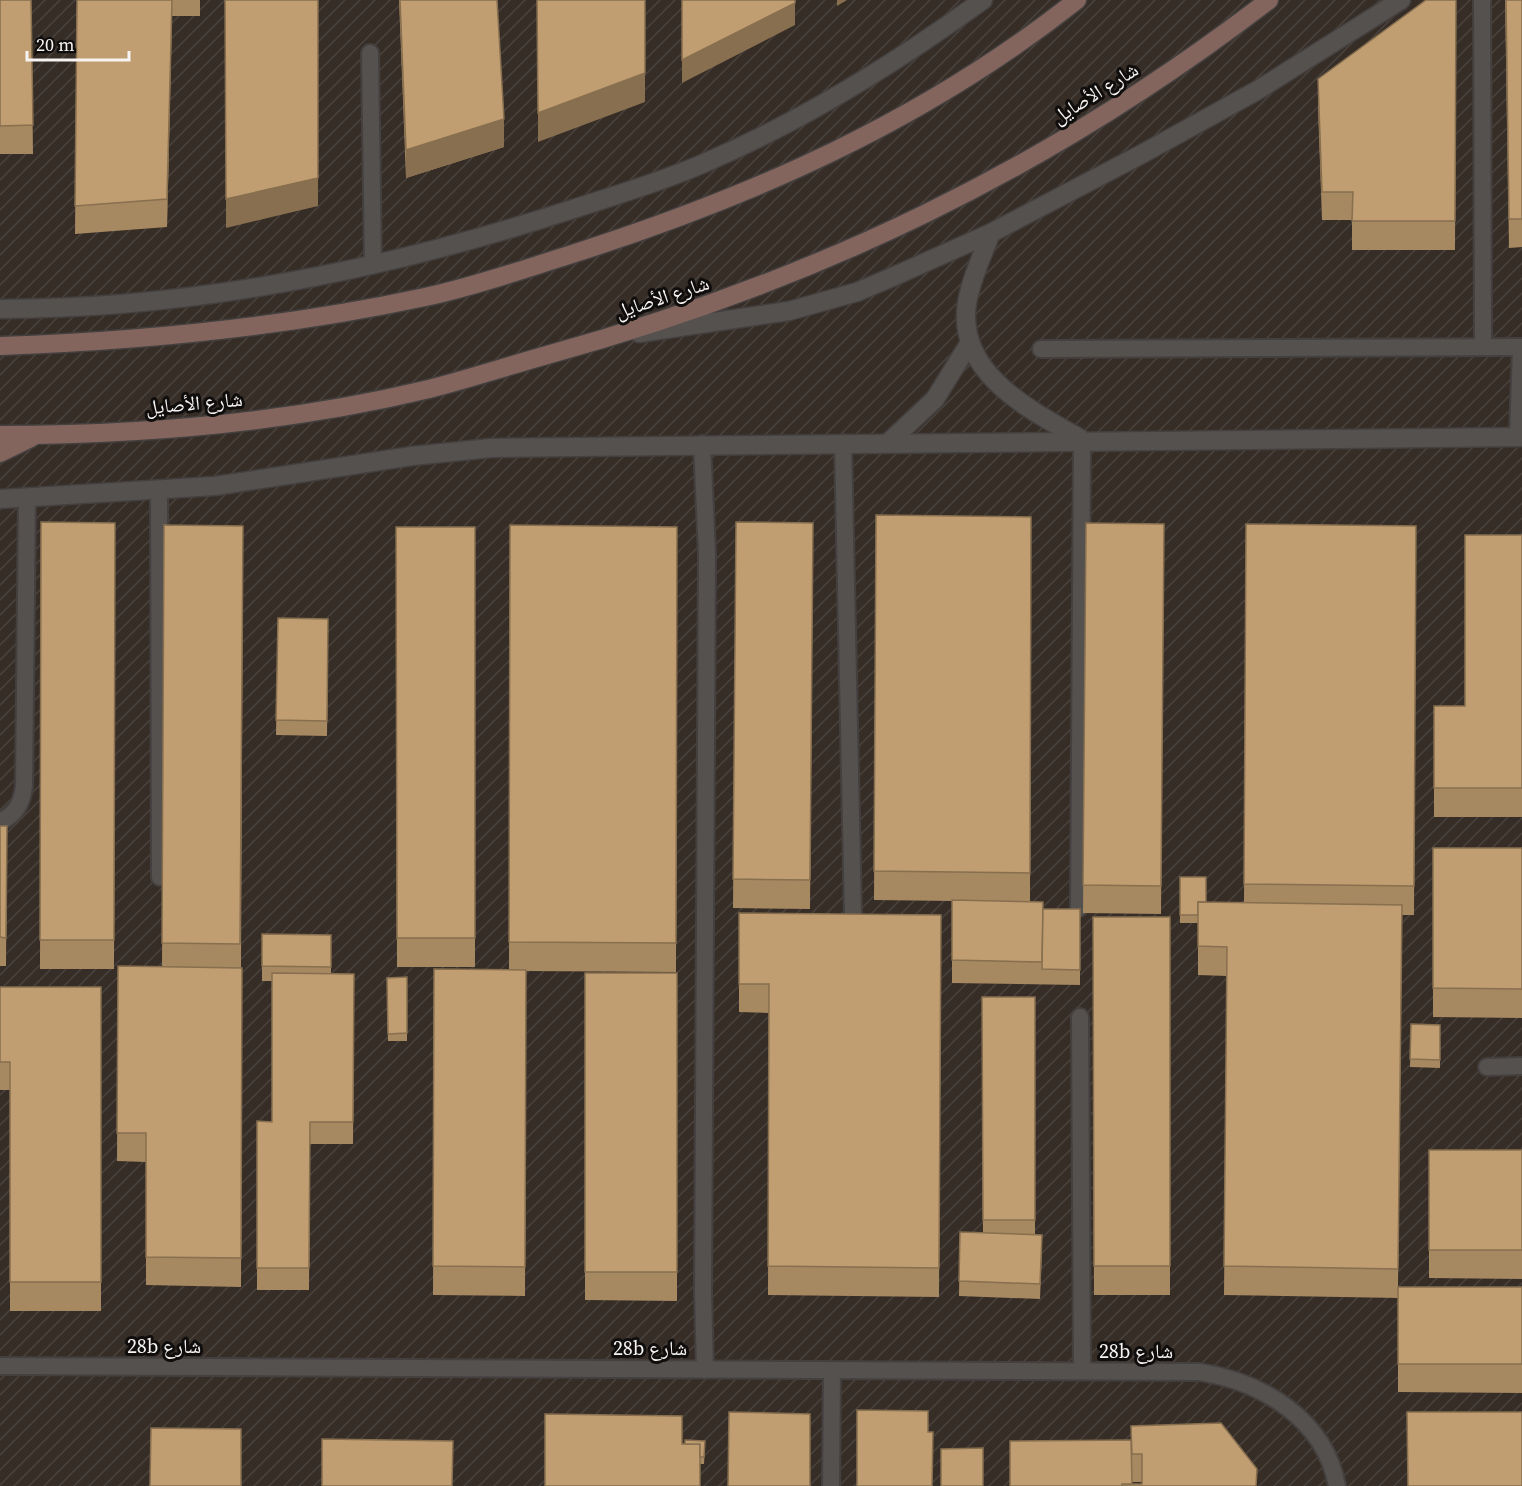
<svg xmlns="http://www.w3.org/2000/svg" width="1522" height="1486" font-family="'Source Serif 4','Noto Naskh Arabic',serif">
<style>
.industrial{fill:url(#industrial-furrows)}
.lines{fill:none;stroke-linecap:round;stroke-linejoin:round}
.lane-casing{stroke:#43403f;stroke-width:20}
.street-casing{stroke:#43403f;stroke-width:21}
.secondary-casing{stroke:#43403f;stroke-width:21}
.lane{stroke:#55514f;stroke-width:16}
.street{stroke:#55514f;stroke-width:18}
.secondary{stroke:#84655d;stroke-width:18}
.wall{fill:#a68861;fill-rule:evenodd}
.shaded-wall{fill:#876f4f}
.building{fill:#c19e71;stroke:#876f4f;stroke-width:1.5}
.labels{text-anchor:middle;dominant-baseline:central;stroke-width:6;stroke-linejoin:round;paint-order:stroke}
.street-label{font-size:20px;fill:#f6f3f2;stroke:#100e0d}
</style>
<defs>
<pattern id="industrial-furrows" width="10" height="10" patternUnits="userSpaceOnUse" patternTransform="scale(1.5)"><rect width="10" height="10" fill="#362d27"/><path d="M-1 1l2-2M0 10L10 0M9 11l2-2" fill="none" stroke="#4a423c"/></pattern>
</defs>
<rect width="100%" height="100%" fill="#282523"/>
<!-- industrial -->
<rect class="industrial" x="0" y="0" width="1522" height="1486"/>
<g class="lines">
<defs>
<g id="lane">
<polyline points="1482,0 1483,347"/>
<polyline points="370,53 373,265"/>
<polyline points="1041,349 1522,347"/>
<polyline points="1518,437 1521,347"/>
<polyline points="843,443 853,915"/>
<polyline points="702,444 707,554 703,1292 705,1370"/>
<polyline points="159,491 160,877"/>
<path d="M0 822C16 814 22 803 24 786L27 499"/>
<polyline points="1079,908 1082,440"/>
<polyline points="1080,1017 1082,1371"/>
<polyline points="1487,1067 1522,1066"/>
<path d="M0 1366 1200 1372C1262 1382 1325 1419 1337 1486"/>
<polyline points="831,1486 832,1370"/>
</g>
<g id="street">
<path d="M991 233C982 256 971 279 967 303 956 373 1030 410 1081 439"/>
<path d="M0 309C194 309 389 269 573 209 616 195 661 182 702 164 801 122 896 63 983 0"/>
<polyline points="639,333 789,311 857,292 890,278 991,233 1140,155 1258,90 1401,0"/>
<polyline points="888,443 935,399 969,344"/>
<polyline points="0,499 215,486 412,456 491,448 1522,437"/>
</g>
<g id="secondary">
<path d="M0 346C142 341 286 327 425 297 473 287 521 270 569 255 754 196 924 121 1077 0"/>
<path d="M0 435C144 435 288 423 429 389 468 379 508 366 547 355 815 281 1048 170 1269 0"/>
<polyline points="0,453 31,438"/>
</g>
</defs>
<!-- lane casing -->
<use href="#lane" class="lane-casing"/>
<!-- street casing -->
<use href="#street" class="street-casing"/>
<!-- secondary casing -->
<use href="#secondary" class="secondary-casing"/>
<!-- lane -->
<use href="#lane" class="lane"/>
<!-- street -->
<use href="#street" class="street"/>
<!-- secondary -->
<use href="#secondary" class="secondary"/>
</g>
<!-- wall -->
<g class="wall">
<polygon points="0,0 31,0 33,154 0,154"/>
<polygon points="77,0 200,0 200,16 172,16 167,227 75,234"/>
<polygon points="399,0 497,0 504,147 406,178"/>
<polygon points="1456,0 1455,250 1352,250 1352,220 1322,220 1318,108 1318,79"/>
<polygon points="1505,0 1522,0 1522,247 1509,248"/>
<polygon points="876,515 1031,517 1030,901 1043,909 1080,909 1080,985 952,983 952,901 874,900"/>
<polygon points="41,522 115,523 114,969 40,969"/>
<polygon points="736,522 813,523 810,909 733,908"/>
<polygon points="1086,523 1164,524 1161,914 1083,913"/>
<polygon points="1246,524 1416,526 1414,915 1402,915 1398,1287 1522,1287 1522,1393 1398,1392 1398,1298 1224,1295 1227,976 1198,975 1198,923 1180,923 1180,877 1206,902 1244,903"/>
<polygon points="164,525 243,526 241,968 242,968 241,1287 146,1285 146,1162 117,1161 118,966 162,967"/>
<polygon points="510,525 677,527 676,972 526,971 525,1296 433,1295 434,969 509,970"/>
<polygon points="396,527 475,527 475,967 397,967"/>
<polygon points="1522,535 1522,817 1434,817 1434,706 1465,706"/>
<polygon points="278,618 328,619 327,736 276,735"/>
<polygon points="0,826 7,826 6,966 0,966"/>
<polygon points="1433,848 1522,848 1522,1018 1433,1017"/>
<polygon points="739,913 941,915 939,1297 768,1295 769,1013 739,1012"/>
<polygon points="1093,917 1170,917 1170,1295 1094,1295"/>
<polygon points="262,934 331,935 331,974 354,974 353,1144 310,1144 309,1290 257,1290 257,1121 272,1122 272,981 262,981"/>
<polygon points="585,973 677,973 677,1301 585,1300"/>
<polygon points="407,977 407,1041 388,1041 387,978"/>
<polygon points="0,987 101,987 101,1311 10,1311 10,1090 0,1090"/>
<polygon points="982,997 1035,997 1035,1235 1042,1250 1040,1299 959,1296 960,1232 983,1233"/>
<polygon points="1411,1024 1440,1025 1440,1068 1410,1067"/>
<polygon points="1429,1150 1522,1150 1522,1279 1429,1278"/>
<path d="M1131 1440 1257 1486H1010ZM1132 1482H1142V1484H1132Z"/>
<polygon points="682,1444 705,1449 704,1464 700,1464"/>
</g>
<!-- shaded-wall -->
<g class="shaded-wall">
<polygon points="172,0 172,16 167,227 167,199"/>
<polygon points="795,0 795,25 682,83 682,60"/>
<polygon points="837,0 847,0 837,6"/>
<polygon points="645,73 645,102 538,142 538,113"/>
<polygon points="504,119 504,147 406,178 406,150"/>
<polygon points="318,178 318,206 226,228 226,199"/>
</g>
<!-- building -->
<g class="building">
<polygon points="0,0 31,0 33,125 0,126"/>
<polygon points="77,0 172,0 167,199 75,206"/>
<polygon points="225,0 318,0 318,178 226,199"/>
<polygon points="400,0 497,0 504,119 406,150"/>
<polygon points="537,0 645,0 645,73 538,113"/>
<polygon points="682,0 795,0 795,3 682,60"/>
<polygon points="1426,0 1456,0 1455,221 1352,221 1353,192 1322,192 1318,79"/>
<polygon points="1506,0 1522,0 1522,219 1509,219"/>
<polygon points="876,515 1031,517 1030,873 874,871"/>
<polygon points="41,522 115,523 114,940 40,940"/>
<polygon points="736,522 813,523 810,880 733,879"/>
<polygon points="1086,523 1164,524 1161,886 1083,885"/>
<polygon points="1246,524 1416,526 1414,886 1244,884"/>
<polygon points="164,525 243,526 240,944 162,943"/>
<polygon points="510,525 677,527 676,943 509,942"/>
<polygon points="396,527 475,527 475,938 397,938"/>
<polygon points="1465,535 1522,535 1522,788 1434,788 1434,706 1465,706"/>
<polygon points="278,618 328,619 327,721 276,720"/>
<polygon points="0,826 7,826 6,938 0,937"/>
<polygon points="1433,848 1522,848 1522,989 1433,988"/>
<polygon points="1180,877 1206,877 1206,902 1198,902 1198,915 1180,915"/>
<polygon points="952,900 1043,902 1042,962 952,960"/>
<polygon points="1198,902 1402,905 1398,1269 1224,1266 1227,947 1198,946"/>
<polygon points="1043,909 1080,909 1080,970 1042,969"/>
<polygon points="739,913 941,915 939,1268 768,1266 769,984 739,984"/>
<polygon points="1093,917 1170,917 1170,1266 1094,1266"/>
<polygon points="262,934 331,935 331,967 262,966"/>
<polygon points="118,966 242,968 241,1258 146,1257 146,1133 117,1133"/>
<polygon points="434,969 526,970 525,1267 433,1266"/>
<polygon points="272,973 354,974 353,1122 310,1122 309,1268 257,1268 257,1121 272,1122"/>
<rect x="585" y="973" width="92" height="299"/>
<polygon points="407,977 407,1033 388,1034 387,978"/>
<polygon points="0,987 101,987 101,1282 10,1282 10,1062 0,1062"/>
<polygon points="982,997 1035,997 1035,1220 983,1220"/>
<polygon points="1411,1024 1440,1025 1440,1060 1410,1059"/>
<rect x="1429" y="1150" width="93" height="100"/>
<polygon points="960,1232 1042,1235 1040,1284 959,1281"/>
<rect x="1398" y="1287" width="124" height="77"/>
<polygon points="857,1410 928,1411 928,1432 933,1432 932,1486 857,1486"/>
<polygon points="729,1412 810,1414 810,1486 728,1486"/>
<polygon points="1407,1412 1522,1412 1522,1486 1408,1486"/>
<polygon points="545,1414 682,1416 682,1444 700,1444 700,1486 545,1486"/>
<polygon points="1221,1423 1257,1469 1256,1486 1122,1486 1122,1484 1142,1484 1142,1454 1132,1454 1131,1426"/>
<polygon points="151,1428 241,1429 241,1486 150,1486"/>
<polygon points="322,1439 453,1441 452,1486 322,1486"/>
<polygon points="685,1440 705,1441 704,1457 700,1457 700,1444 685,1444"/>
<polygon points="1131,1440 1132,1484 1122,1484 1122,1486 1010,1486 1010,1441"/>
<polygon points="983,1448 983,1486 941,1486 941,1449"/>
</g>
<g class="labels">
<!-- street labels -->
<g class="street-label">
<text transform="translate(1095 93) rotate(-32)">شارع الأصايل</text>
<text transform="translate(662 297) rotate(-18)">شارع الأصايل</text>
<text transform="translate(194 403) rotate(-5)">شارع الأصايل</text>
<text x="164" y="1346">28b شارع</text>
<text x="650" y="1348">28b شارع</text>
<text x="1136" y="1351">28b شارع</text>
</g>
</g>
<!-- scale -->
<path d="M27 51v9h102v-9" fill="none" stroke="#f6f3f2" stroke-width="3"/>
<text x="36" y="51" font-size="18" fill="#f6f3f2" stroke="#100e0d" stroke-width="4.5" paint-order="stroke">20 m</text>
</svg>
